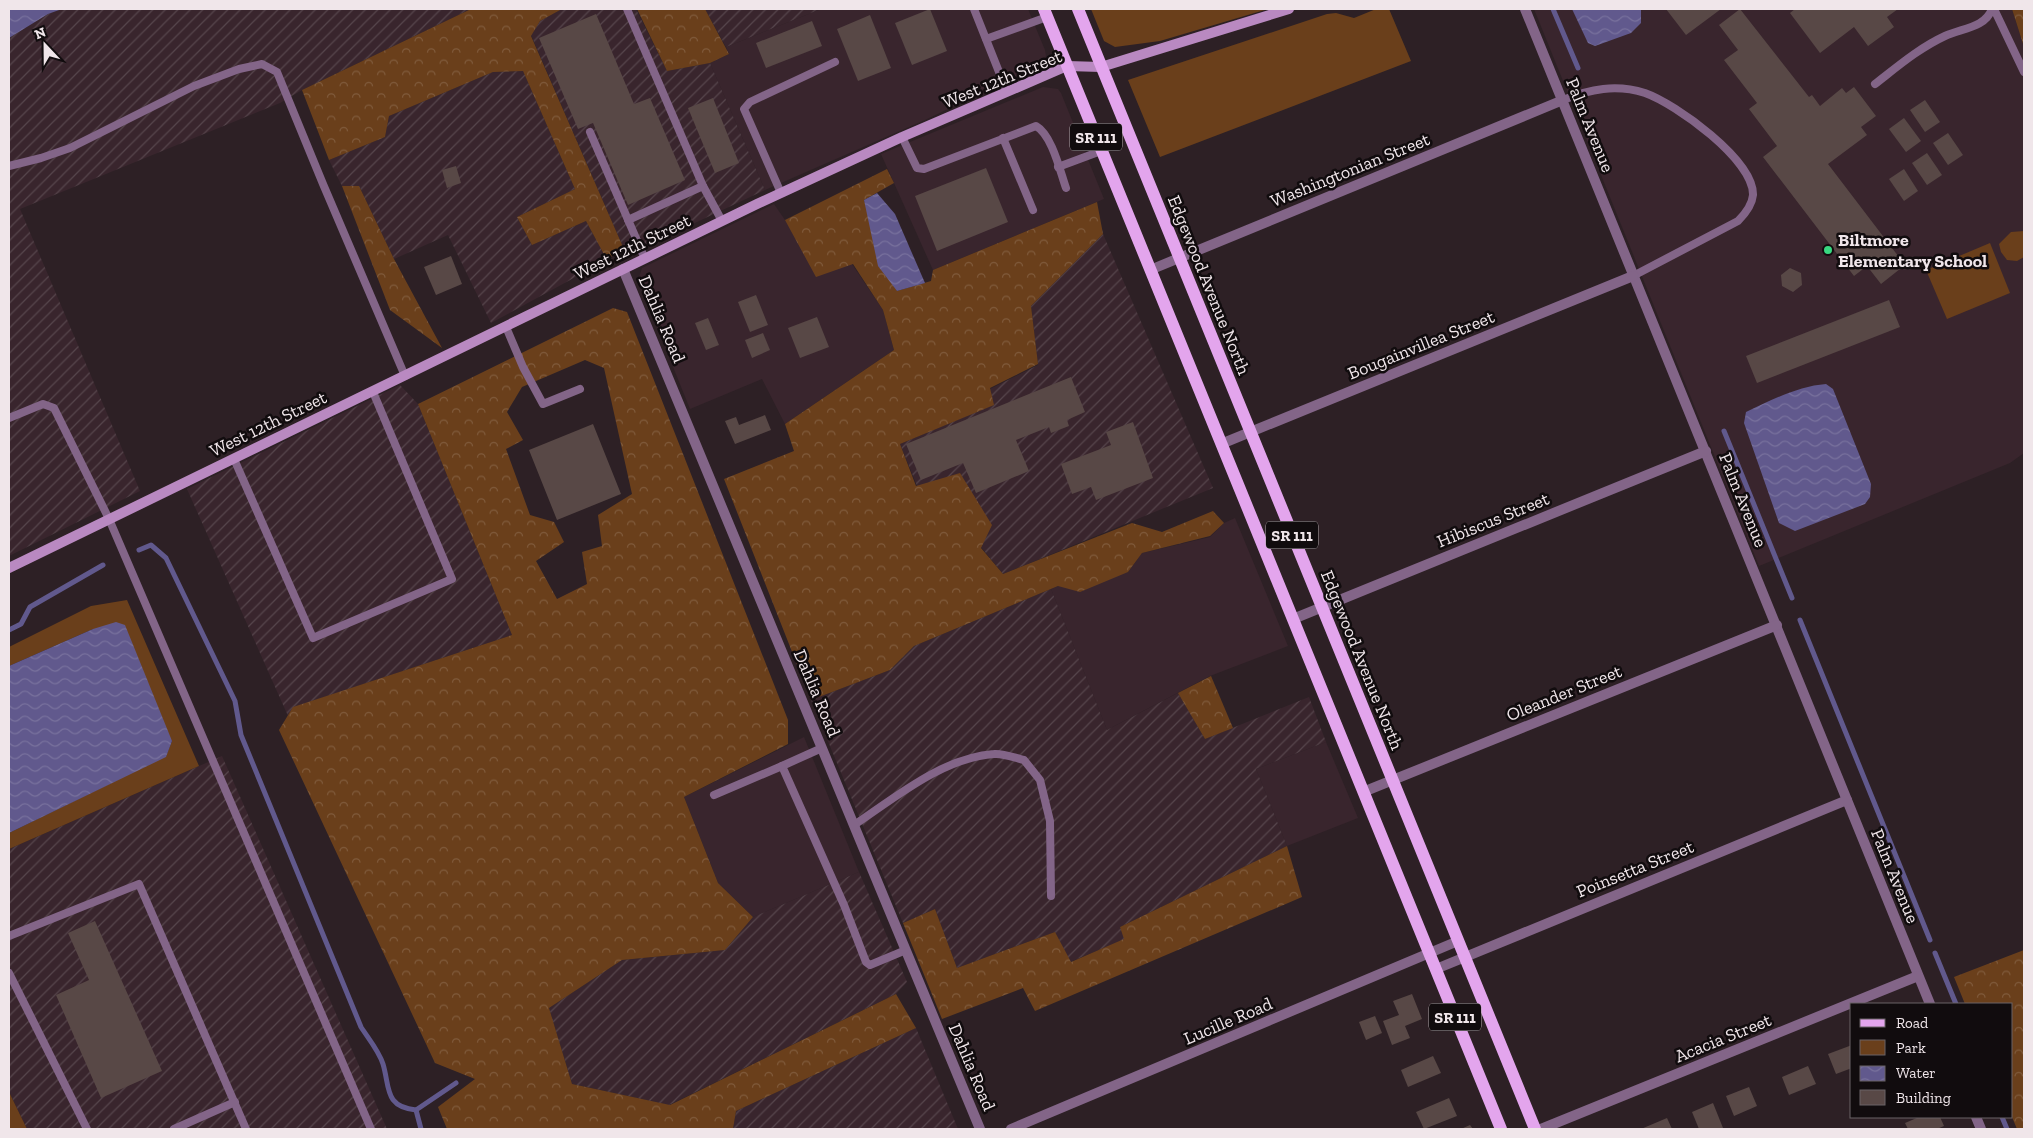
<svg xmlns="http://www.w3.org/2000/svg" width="2033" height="1138" font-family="'Zilla Slab',serif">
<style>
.built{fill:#39252d}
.industrial{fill:url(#industrial-furrows)}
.green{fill:#6a3f1b}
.forest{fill:url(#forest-crowns);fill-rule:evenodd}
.water{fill:url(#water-waves)}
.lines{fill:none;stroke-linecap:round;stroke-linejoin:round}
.stream{stroke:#61598d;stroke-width:5}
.building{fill:#584846}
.lane{stroke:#836588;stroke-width:8}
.street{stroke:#836588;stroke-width:10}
.secondary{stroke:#b989c1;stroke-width:10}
.primary{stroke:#e3a5ed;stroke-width:12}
.poi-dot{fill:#38d880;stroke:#110c0e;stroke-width:2}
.labels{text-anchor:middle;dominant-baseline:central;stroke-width:5;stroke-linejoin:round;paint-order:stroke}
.shield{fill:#110c0e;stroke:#ada5a8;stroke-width:1}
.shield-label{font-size:16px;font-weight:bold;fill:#f0e6ea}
.street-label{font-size:18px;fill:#f0e6ea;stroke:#110c0e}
.poi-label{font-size:18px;font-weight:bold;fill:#f0e6ea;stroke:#110c0e;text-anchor:start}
</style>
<defs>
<pattern id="industrial-furrows" width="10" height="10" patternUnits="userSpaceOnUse" patternTransform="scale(1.25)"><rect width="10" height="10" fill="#39252d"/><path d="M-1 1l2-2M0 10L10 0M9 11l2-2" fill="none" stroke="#56454c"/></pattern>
<pattern id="forest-crowns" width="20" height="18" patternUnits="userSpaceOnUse" patternTransform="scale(1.25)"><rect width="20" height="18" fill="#6a3f1b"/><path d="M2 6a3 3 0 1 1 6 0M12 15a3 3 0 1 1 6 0" fill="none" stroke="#805b3c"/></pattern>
<pattern id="water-waves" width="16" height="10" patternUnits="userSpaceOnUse" patternTransform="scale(1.25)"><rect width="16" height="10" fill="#61598d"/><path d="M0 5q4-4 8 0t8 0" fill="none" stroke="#78719d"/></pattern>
</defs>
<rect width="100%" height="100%" fill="#2d2025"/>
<!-- built -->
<g class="built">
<polygon points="821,9 1028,9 1045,50 1046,56 1041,64 925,120 765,190 710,63 729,54 726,47"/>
<polygon points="1534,9 2012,9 2024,47 2024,453 2010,463 1759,566"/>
<polygon points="1043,87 1058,89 1061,93 1104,199 933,270 881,154"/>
<polygon points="774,204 785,220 852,264 883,310 894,350 785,424 762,379 690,409 638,280 642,268"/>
<polygon points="1235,518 1288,646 1210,676 1107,730 1051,589 1058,586 1128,572 1142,553 1210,537 1224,523"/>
<polygon points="804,737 859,872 753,917 718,883 684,797"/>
<polygon points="1326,742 1358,818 1287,846 1256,769"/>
</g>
<!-- industrial -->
<g class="industrial">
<polygon points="62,9 471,9 302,90 280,103 20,209 140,491 9,556 9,38 48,14"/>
<polygon points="562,9 636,9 667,71 710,63 765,190 650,244 623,247 531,35 540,21"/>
<polygon points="705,9 821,9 726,47"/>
<polygon points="523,71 575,189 517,217 532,245 586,221 607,260 491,323 448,235 394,259 359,186 342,186 329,160 385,137 389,116 493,72"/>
<polygon points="1103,234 1213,488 1003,574 981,547 917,486 900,444 993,405 990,389 1038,365 1031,306"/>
<polygon points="400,385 418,404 512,635 294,707 288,716 187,489"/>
<polygon points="1051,589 1107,730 1178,693 1205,739 1309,697 1326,742 1256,769 1287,846 1120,927 1125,939 1070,962 1055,932 957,968 935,909 903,923 811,700 890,670 914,646"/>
<polygon points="222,756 387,1129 27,1129 9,1092 9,849"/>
<polygon points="859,872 907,982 896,994 669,1105 572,1084 549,1008 622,960 725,950 753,917"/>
<polygon points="916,1028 958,1129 733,1129 736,1111"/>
</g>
<!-- green -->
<g class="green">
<polygon points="1091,9 1268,9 1160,41 1115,47 1104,41"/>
<polygon points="1376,9 1389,9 1411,61 1160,157 1128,80 1327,14 1336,13 1354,18"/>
<polygon points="2024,231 2024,257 2017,261 2007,260 2001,252 1999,244 2011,232"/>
<polygon points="1990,243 2010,293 1947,319 1926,270"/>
<polygon points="127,600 199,766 9,849 9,833 166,756 172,741 93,629 9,666 9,647 91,606"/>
<polygon points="9,1092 27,1129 9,1129"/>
</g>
<!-- forest -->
<g class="forest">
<polygon points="471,9 562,9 540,21 531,36 623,247 607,260 586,221 532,245 517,217 575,189 523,71 493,72 389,116 385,137 329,160 302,90"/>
<polygon points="637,9 705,9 729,54 710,63 667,71"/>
<polygon points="2012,9 2024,9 2024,47"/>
<polygon points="887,169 894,183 864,200 897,291 931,281 933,270 1097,202 1103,234 1031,306 1038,364 990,388 994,405 900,444 916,486 960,473 992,525 981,548 1003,574 1132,523 1162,532 1213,511 1224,523 1210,536 1142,553 1128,572 1080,592 1058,586 914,646 890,670 811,700 724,479 794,451 785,424 894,350 883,310 853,264 816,277 785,220"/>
<polygon points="342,186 359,186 394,259 442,348 390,310"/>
<path d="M613 308 627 312 788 720V744L684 797 718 883 753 917 725 950 622 960 549 1008 572 1084 670 1105 896 994 916 1028 736 1111 733 1129H447L438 1107 475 1079 435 1063 279 730 293 707 512 635 418 404ZM585 360 604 368 632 494 598 515 602 546 582 552 587 584 557 599 536 561 564 542 554 522 530 515 506 449 523 440 507 412 522 387Z"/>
<polygon points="1211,676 1233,728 1205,739 1178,693"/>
<polygon points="1287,846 1302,897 1035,1011 1023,988 942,1019 903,923 935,909 957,968 1055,932 1071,962 1124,939 1120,927"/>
<polygon points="2024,950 2024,1129 2017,1129 2012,1117 2012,1004 1965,1004 1954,977"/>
</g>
<!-- water -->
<g class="water">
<polygon points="9,9 62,9 48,14 9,38"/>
<polygon points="1572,9 1641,9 1641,23 1631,33 1595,46 1588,43"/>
<polygon points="877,193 895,214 925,283 897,291 878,266 864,200"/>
<path d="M1826 384 1833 389 1871 484 1870 497 1865 504 1795 531 1779 523 1744 423 1746 412C1771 400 1799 386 1826 384Z"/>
<polygon points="116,622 125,625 172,741 166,757 9,833 9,666 93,629"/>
</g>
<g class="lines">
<!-- stream -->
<g class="stream">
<polyline points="1553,9 1578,68"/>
<polyline points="1724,431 1792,598"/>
<path d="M139 550 151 545 166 558 235 701 241 735 361 1027C368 1038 379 1051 383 1064 390 1087 384 1107 416 1110L421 1129"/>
<polyline points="1800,620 1930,940"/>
<polyline points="9,630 21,624 30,607 103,565"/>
<polyline points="1935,953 1956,1004"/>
<polyline points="416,1110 456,1083"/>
<polyline points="2002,1117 2007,1129"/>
</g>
</g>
<!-- building -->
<g class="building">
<polygon points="930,9 947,51 912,65 895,23"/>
<polygon points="1666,9 1721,9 1686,35"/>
<polygon points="1740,9 1809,97 1812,95 1820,106 1842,88 1846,93 1854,87 1876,116 1861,127 1867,135 1828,164 1905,265 1881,284 1867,266 1854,276 1763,157 1777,146 1749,109 1757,103 1724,60 1738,50 1719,25"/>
<polygon points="1795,9 1898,9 1887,17 1894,27 1868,46 1854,27 1820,53 1790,13"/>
<polygon points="596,14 634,104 650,98 685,180 628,205 593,123 578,129 539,38"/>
<polygon points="870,15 891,68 858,81 837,29"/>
<polygon points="812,21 822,46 766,68 756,43"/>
<polygon points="713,98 739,163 715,173 688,108"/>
<polygon points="1925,100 1940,122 1925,132 1910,110"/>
<polygon points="1904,118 1921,141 1906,152 1889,129"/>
<polygon points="1948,133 1963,155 1948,165 1933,143"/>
<polygon points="1927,153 1942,175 1927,185 1912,163"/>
<polygon points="456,166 461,183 447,188 442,170"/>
<polygon points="986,168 1008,222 937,251 915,196"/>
<polygon points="1904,169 1918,191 1904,201 1889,179"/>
<polygon points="451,256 462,284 436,295 424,267"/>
<polygon points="1790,268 1801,273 1802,285 1793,292 1782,286 1781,275"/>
<polygon points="756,295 768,325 750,332 738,302"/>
<polygon points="1889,300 1900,327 1757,383 1746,356"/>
<polygon points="817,317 829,347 800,358 788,328"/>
<polygon points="708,318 719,345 706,350 695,323"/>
<polygon points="763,333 770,350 752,358 745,340"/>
<polygon points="1071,377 1085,412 1067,420 1069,426 1051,433 1049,427 1016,440 1029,471 976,493 963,463 921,480 906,444"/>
<polygon points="765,415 771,430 735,444 725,421 736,417 739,425"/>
<polygon points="1133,422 1153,478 1096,500 1091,487 1072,494 1061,464 1111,445 1106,432"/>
<polygon points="593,424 621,494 557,520 529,450"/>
<polygon points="95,921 162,1071 101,1098 56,995 89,980 68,933"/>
<polygon points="1412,994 1422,1019 1405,1026 1410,1038 1392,1045 1383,1021 1399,1015 1393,1001"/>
<polygon points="1375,1016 1382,1033 1366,1040 1359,1022"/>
<polygon points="1852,1045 1852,1068 1836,1074 1828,1054"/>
<polygon points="1433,1056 1441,1073 1408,1087 1401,1070"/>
<polygon points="1808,1066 1816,1084 1789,1095 1782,1077"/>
<polygon points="1749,1087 1757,1106 1734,1116 1726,1096"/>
<polygon points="1449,1098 1457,1116 1424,1129 1416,1112"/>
<polygon points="1713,1103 1723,1128 1699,1129 1692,1112"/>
<polygon points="1919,1117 1940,1117 1944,1126 1937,1129 1908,1129 1905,1123"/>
<polygon points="1667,1118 1672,1129 1641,1129"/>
<polygon points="1470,1125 1473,1129 1461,1129"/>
</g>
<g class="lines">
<!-- lane -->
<g class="lane">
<polyline points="627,9 703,186 722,221"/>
<polyline points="974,9 1007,92"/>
<polyline points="1994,9 2024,72"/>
<polyline points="986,39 1047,17"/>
<path d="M1875 84C1897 67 1919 48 1945 36 1962 28 1985 28 1992 9"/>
<path d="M1563 100C1590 89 1616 84 1645 93 1676 104 1754 160 1753 195 1752 206 1745 214 1738 221L1633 276"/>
<polyline points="590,132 645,259"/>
<path d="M902 137 917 168 924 169 1036 126C1052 135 1060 171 1066 188"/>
<polyline points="1003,138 1033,210"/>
<polyline points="9,166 41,158 70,148 194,86 239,69 262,64 277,72 323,184 405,376"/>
<polyline points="1058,167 1101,151"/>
<polyline points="781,193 744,109 750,102 835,62"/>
<polyline points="628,220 703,186"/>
<polyline points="506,327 523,367 543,404 580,389"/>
<polyline points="9,418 43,404 54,408 109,519 371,1129"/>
<polyline points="234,459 313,638 452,579 373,392"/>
<polyline points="822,748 782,766 844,905 866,962 870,965 906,950"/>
<polyline points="714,795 782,766"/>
<path d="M854 825C896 797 942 758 994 754 1003 753 1015 758 1024 760L1040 780 1050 821 1051 896"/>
<polyline points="9,936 139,884 246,1129"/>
<polyline points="9,973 87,1129"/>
<polyline points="174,1129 235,1102"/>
</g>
<!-- street -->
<g class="street">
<polyline points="1525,9 1930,1004"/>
<polyline points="623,269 980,1129"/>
<polyline points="1150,270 1563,100"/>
<polyline points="1221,444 1633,276"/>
<polyline points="1293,619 1706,451"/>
<polyline points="1363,792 1777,625"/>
<polyline points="1436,969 1847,800"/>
<polyline points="1976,1117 1981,1129"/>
<polyline points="1011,1129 1458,941"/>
<polyline points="1541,1129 1918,976"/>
</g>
<!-- secondary -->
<polyline class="secondary" points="9,568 757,204 902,137 1067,66 1101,67 1289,9"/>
<!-- primary -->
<g class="primary">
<polyline points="1044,9 1501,1129"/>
<polyline points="1078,9 1535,1129"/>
</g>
</g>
<!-- markers -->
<circle class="poi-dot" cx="1828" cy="250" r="5"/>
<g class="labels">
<!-- shield labels -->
<g class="shield">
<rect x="1070" y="123.5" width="52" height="27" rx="4"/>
<rect x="1266" y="521.5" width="52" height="27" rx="4"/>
<rect x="1429" y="1003.5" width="52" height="27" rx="4"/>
</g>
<g class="shield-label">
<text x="1096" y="137">SR 111</text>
<text x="1292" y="535">SR 111</text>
<text x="1455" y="1017">SR 111</text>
</g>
<!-- street labels -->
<g class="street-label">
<text transform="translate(1002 79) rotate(-22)">West 12th Street</text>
<text transform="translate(1590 125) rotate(68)">Palm Avenue</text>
<text transform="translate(1350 170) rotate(-22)">Washingtonian Street</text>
<text transform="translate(632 247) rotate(-26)">West 12th Street</text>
<text transform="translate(1209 285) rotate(68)">Edgewood Avenue North</text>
<text transform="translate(662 319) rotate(67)">Dahlia Road</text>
<text transform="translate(1421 345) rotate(-22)">Bougainvillea Street</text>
<text transform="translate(268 424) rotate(-26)">West 12th Street</text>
<text transform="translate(1743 500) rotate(68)">Palm Avenue</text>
<text transform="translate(1493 520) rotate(-22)">Hibiscus Street</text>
<text transform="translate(1362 660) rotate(68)">Edgewood Avenue North</text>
<text transform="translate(817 693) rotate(67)">Dahlia Road</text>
<text transform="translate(1564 693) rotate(-22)">Oleander Street</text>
<text transform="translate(1635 869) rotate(-22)">Poinsetta Street</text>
<text transform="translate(1895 876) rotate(68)">Palm Avenue</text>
<text transform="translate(1228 1021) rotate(-23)">Lucille Road</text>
<text transform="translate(1723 1038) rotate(-22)">Acacia Street</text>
<text transform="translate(972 1067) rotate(67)">Dahlia Road</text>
</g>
<!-- poi labels -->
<g class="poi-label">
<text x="1838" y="240">Biltmore<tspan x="1838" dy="21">Elementary School</tspan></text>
</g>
</g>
<!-- border -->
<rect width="2033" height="1138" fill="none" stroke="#f0e6ea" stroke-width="20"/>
<!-- legend -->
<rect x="1850" y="1003" width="162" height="115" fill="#110c0e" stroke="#6a6366"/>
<rect x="1860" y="1019" width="25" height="8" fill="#e3a5ed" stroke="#6a6366"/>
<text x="1896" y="1028" font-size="15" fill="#f0e6ea">Road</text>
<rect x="1860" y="1040" width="25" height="15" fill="#6a3f1b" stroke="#6a6366"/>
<text x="1896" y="1053" font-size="15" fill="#f0e6ea">Park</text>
<rect x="1860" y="1066" width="25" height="15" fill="url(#water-waves)" stroke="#6a6366"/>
<text x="1896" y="1078" font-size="15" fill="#f0e6ea">Water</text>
<rect x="1860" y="1090" width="25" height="15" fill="#584846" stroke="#6a6366"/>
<text x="1896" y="1103" font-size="15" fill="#f0e6ea">Building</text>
<!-- north arrow -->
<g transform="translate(45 45) rotate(338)" stroke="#110c0e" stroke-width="4" paint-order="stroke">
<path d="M0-4L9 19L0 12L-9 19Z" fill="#f0e6ea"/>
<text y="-8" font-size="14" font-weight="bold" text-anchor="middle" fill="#f0e6ea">N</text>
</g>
</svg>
